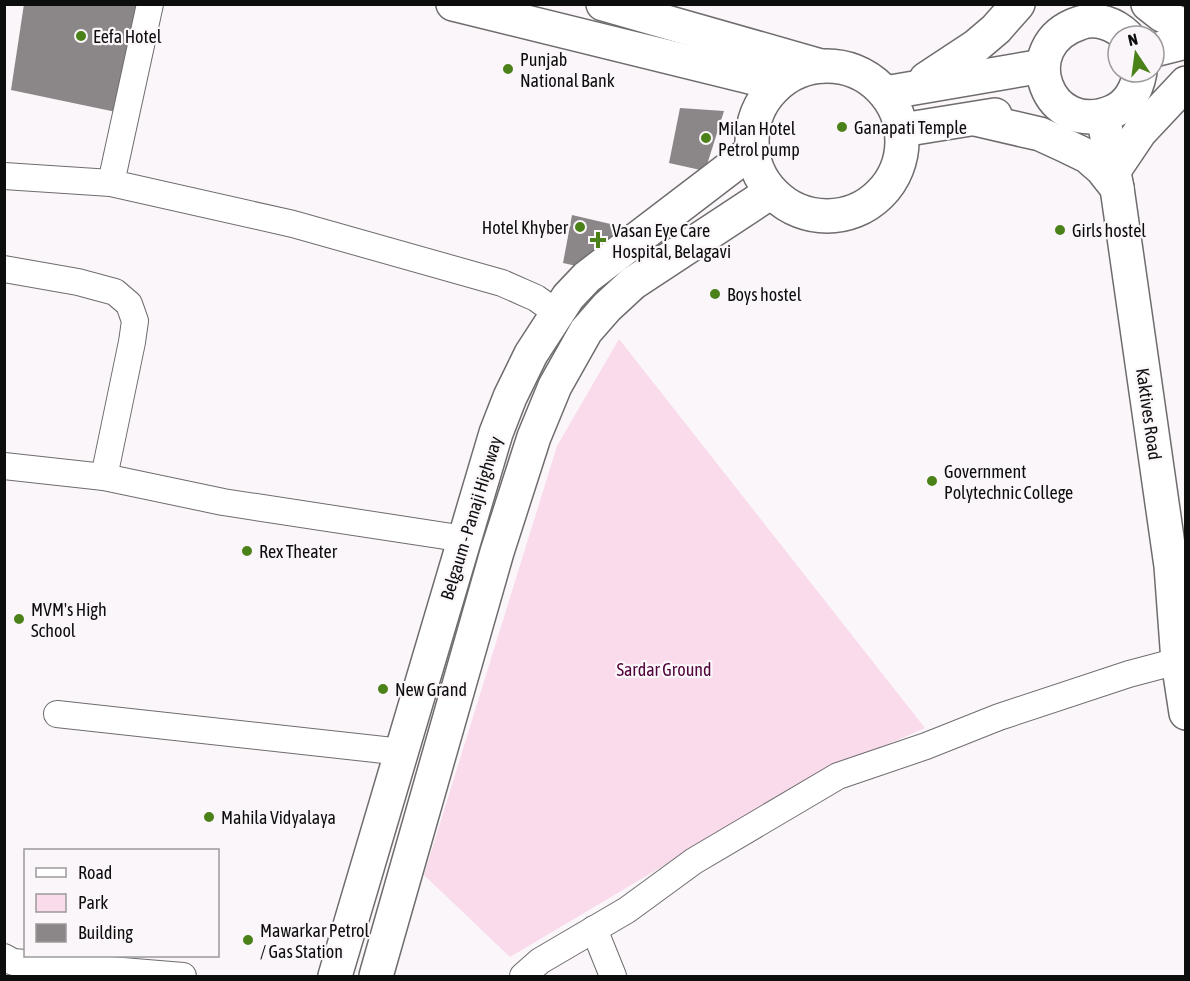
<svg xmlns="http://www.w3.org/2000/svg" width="1190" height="981" font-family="'Asap Condensed',sans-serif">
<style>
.green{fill:#f9dbeb}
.building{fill:#8b8789}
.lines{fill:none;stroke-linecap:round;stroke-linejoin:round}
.street-casing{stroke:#6f6c6e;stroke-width:28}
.secondary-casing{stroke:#6f6c6e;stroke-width:36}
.primary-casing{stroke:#6f6c6e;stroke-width:36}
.highway-casing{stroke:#6f6c6e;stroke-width:36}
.street{stroke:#fff;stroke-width:26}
.secondary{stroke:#fff;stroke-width:33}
.primary{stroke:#fff;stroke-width:33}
.highway{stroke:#fff;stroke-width:33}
.poi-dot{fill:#4a8119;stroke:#fbf6f9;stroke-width:2}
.labels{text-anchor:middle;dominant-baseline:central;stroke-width:4.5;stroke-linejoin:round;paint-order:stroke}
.poi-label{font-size:18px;fill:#0e0d0e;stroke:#fbf6f9;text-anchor:start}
.street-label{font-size:18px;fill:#0e0d0e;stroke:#fbf6f9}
.park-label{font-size:18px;fill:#50033a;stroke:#fbf6f9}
</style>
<rect width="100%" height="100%" fill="#fbf6f9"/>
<!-- green -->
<polygon class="green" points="619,339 925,728 813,777 510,957 424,875 557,446"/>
<!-- building -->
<g class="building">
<polygon points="24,4 140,4 116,112 11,90"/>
<polygon points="680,108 724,111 705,171 669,163"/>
<polygon points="572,215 632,229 581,267 563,263"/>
</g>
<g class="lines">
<defs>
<g id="street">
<polyline points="150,4 111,183 293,224 502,283 536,298 557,313"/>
<polyline points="4,176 111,183"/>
<polyline points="4,269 78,282 115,292 129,304 135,321 132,342 104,477"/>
<polyline points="4,466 104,477 223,502 465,539"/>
<polyline points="57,714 402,752"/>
<polyline points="594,929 613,976"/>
<polyline points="4,957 13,962 183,976"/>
<polyline points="523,976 540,961 627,910 694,861 838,776 926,746 999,717 1129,674 1178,661"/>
</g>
<polyline id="secondary" points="1103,116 1117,188 1171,566 1178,661 1186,713"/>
<g id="primary">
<polyline points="453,4 778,84"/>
<polyline points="603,4 821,66"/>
<polyline points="1154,50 1186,42"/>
<polyline points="1113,172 1140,132 1186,83"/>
</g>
<g id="highway">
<polyline points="1148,4 1162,15 1186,27"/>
<path d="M1127 36C1115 24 1096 17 1080 23 1012 45 1048 139 1112 112 1129 105 1137 89 1140 72"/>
<circle cx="827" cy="141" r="75"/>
<polyline points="926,79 976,46 996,29 1018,4"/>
<polyline points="885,93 1043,66"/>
<polyline points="975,119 1040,134 1064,145 1087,156 1102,169 1117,188"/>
<polyline points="902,130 995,115"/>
<polyline points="335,976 496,433 510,397 531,354 568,297 587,277 752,151"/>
<polyline points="376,976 497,552 534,437 555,386 586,331 607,307 633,283 771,192"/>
</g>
</defs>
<!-- street casing -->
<use href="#street" class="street-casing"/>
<!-- secondary casing -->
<use href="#secondary" class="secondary-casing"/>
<!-- primary casing -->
<use href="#primary" class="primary-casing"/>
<!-- highway casing -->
<use href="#highway" class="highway-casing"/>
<!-- street -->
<use href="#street" class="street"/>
<!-- secondary -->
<use href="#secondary" class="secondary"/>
<!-- primary -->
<use href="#primary" class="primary"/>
<!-- highway -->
<use href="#highway" class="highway"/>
</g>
<!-- markers -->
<g class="poi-dot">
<circle cx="81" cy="36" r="6"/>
<circle cx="508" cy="69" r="6"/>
<circle cx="842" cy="127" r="6"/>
<circle cx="706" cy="138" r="6"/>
<circle cx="580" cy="227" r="6"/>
<circle cx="1060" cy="230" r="6"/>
<path d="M595 231h6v6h6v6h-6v6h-6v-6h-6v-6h6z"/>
<circle cx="715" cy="294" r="6"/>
<circle cx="932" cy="481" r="6"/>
<circle cx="247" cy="551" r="6"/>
<circle cx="19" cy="619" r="6"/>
<circle cx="383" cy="689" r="6"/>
<circle cx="209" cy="817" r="6"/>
<circle cx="248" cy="940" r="6"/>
</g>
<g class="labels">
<!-- poi labels -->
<g class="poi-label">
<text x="93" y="36">Eefa Hotel</text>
<text x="520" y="59">Punjab<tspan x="520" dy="21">National Bank</tspan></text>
<text x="854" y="127">Ganapati Temple</text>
<text x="718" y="128">Milan Hotel<tspan x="718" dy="21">Petrol pump</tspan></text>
<text x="568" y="227" text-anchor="end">Hotel Khyber</text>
<text x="612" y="230">Vasan Eye Care<tspan x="612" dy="21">Hospital, Belagavi</tspan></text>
<text x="1072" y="230">Girls hostel</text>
<text x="727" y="294">Boys hostel</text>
<text x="944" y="471">Government<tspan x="944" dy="21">Polytechnic College</tspan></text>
<text x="259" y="551">Rex Theater</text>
<text x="31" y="609">MVM's High<tspan x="31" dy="21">School</tspan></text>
<text x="395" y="689">New Grand</text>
<text x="221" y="817">Mahila Vidyalaya</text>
<text x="260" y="930">Mawarkar Petrol<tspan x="260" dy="21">/ Gas Station</tspan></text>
</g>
<!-- street labels -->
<g class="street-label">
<text transform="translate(1149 414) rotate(82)">Kaktives Road</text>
<text transform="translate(471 518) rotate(-73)">Belgaum - Panaji Highway</text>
</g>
<!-- park labels -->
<g class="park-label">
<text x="664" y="669">Sardar Ground</text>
</g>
</g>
<!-- border -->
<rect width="1190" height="981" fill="none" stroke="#0e0d0e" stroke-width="12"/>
<!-- legend -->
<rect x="24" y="849" width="195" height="108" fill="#fbf6f9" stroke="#9c999b" stroke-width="1.5"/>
<rect x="36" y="868" width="30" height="9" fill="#ffffff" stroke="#9c999b" stroke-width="1.5"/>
<text x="78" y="879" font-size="18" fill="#0e0d0e">Road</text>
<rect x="36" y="894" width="30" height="18" fill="#f9dbeb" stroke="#9c999b" stroke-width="1.5"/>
<text x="78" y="909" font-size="18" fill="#0e0d0e">Park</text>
<rect x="36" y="924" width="30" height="18" fill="#8b8789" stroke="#9c999b" stroke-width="1.5"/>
<text x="78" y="939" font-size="18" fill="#0e0d0e">Building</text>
<!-- north arrow -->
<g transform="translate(1136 54) rotate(347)"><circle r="28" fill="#fbf6f9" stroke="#9c999b" stroke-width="1.5"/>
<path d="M0-4.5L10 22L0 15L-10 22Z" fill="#4a8119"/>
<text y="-9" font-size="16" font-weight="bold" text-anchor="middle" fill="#0e0d0e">N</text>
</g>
</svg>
